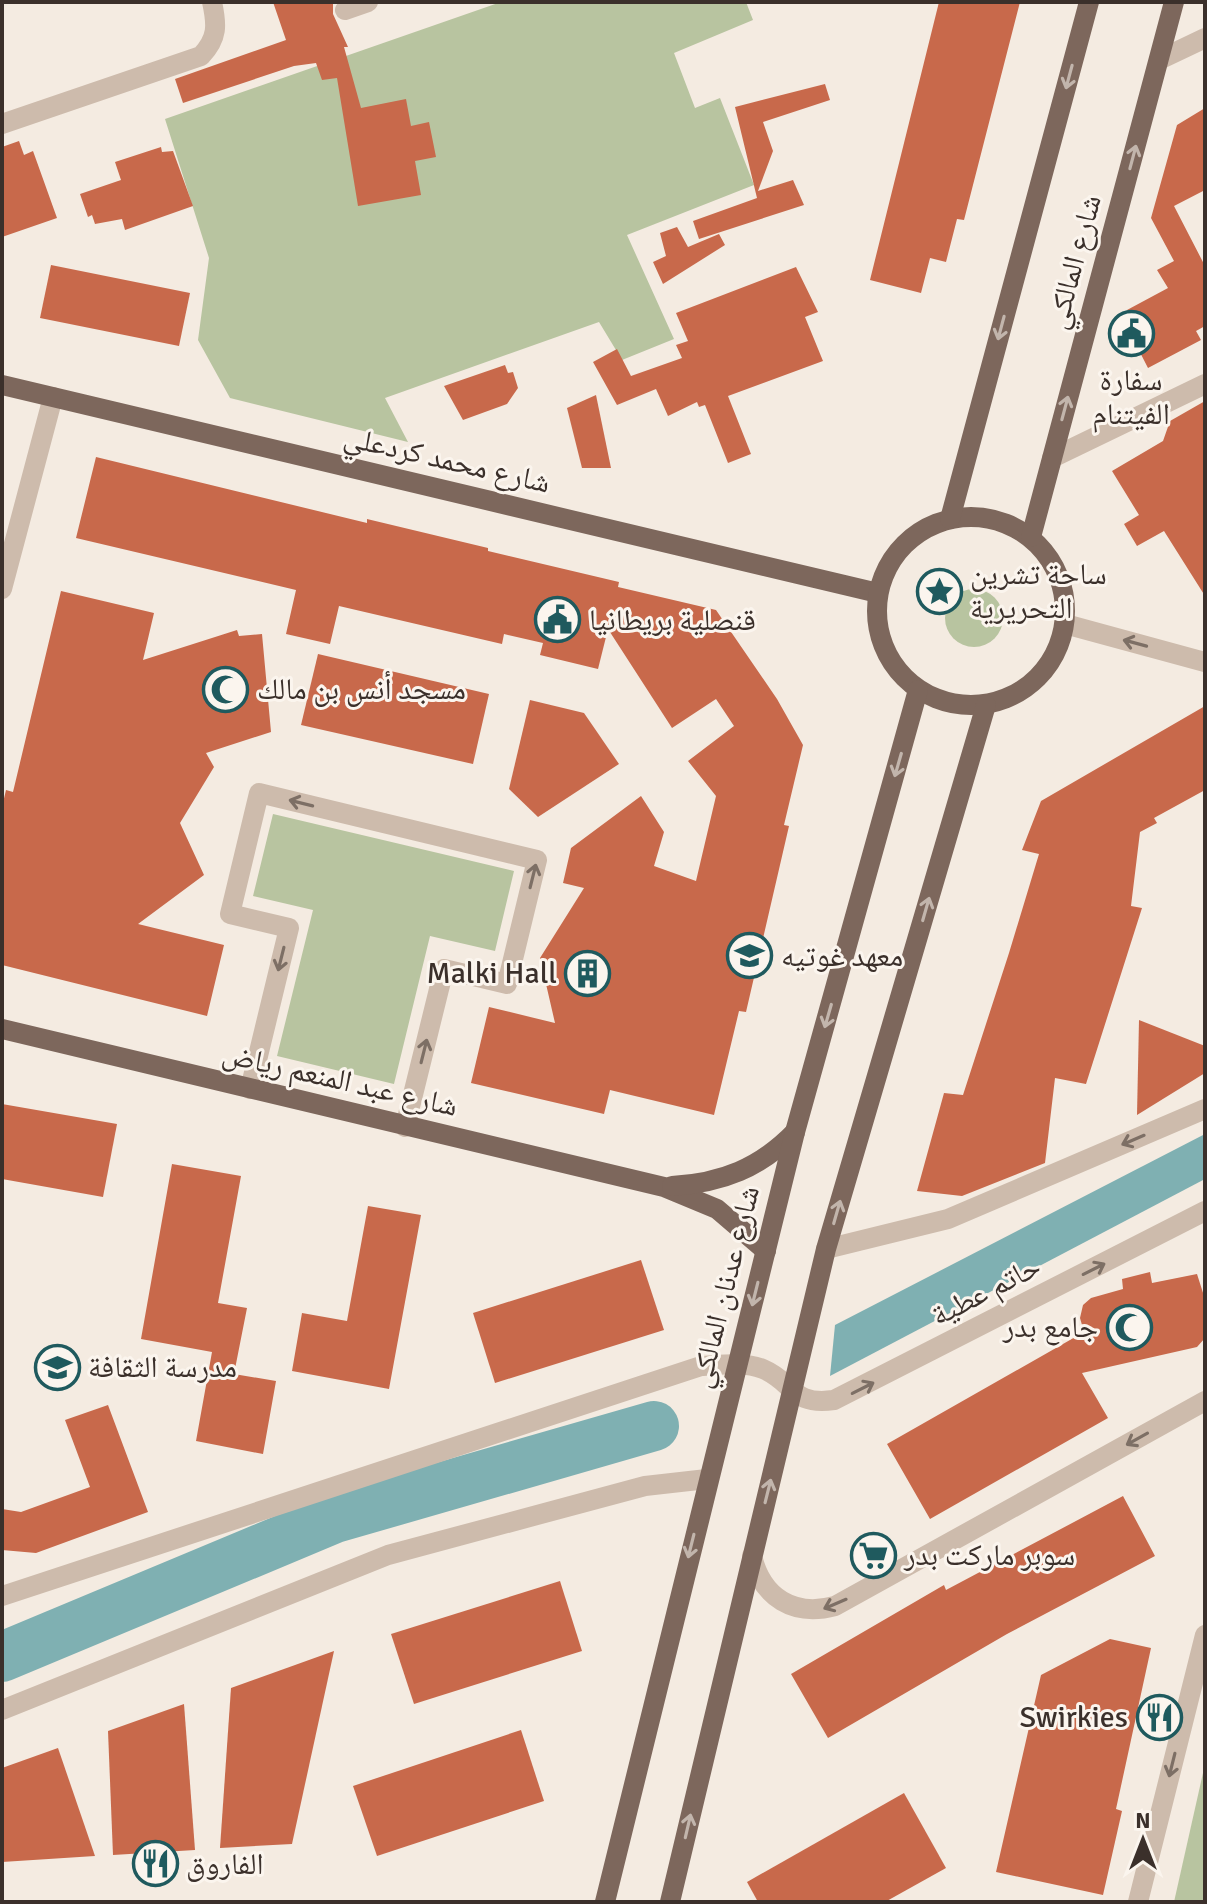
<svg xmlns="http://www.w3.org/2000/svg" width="1207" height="1904" font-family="Signika,'Noto Naskh Arabic',sans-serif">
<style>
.green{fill:#b8c4a0}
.water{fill:#7fb0b2}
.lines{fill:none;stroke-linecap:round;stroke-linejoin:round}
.river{stroke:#7fb0b2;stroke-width:50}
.building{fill:#c8694b}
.minor{stroke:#cdbbac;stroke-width:20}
.major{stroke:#7d675c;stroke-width:20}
.oneway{stroke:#c2b5ac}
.oneway2{stroke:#7d6f65}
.labels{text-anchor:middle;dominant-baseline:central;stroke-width:6;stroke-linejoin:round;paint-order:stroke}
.street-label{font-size:30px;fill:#3b302b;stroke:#fbf5ee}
.poi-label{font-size:30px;fill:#3b302b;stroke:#fbf5ee;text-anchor:start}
</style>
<rect width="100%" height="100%" fill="#f4ebe1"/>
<!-- green -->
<g class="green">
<polygon points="501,2 746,2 753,20 674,53 695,108 720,98 754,185 627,235 674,339 622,360 599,322 385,398 408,442 230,398 198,340 209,258 165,119"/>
<circle cx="974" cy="618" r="29"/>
<polygon points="273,814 514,871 495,951 430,936 394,1084 277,1056 313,910 253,896"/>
<polygon points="1205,1764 1205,1902 1174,1902"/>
</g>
<!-- water -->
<polygon class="water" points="1205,1134 1205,1179 830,1376 835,1325"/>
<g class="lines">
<!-- river -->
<polyline class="river" points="2,1657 335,1518 654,1426"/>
</g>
<!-- building -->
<g class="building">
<polygon points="273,2 333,2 333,14 348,47 344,47 361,108 406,99 411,126 429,122 436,157 415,161 421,195 358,206 337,78 322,80 316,63 294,66 183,103 175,79 286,40"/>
<polygon points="939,2 1020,2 964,220 957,219 946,262 930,258 921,293 870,280"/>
<polygon points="825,84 830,100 763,122 773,151 758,191 793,180 804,205 699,239 693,221 757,198 735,107"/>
<polygon points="1205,108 1205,190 1174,206 1205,266 1205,326 1196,331 1201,340 1148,368 1128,329 1135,325 1127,310 1168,288 1157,270 1174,261 1151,218 1177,125"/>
<polygon points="19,141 24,155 33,151 57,218 2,237 2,147"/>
<polygon points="161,147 162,152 173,151 193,206 125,230 122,219 95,224 92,215 88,217 80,194 121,180 115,162"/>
<polygon points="677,227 688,247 719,234 725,245 663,284 653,262 666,256 660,233"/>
<polygon points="51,265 190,293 179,346 40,318"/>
<polygon points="796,267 818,312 805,317 823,361 728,396 751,454 728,463 705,405 699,407 697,402 668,416 656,389 617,405 593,362 617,349 631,376 682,358 676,345 688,341 676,313"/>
<polygon points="505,365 508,373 513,372 518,388 507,404 463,420 444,386"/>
<polygon points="596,395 611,468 582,468 567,408"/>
<polygon points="1205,401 1205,596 1164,531 1137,546 1124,524 1139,515 1112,471 1163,441 1170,421"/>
<polygon points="96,457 367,523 367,519 488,548 488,551 619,582 618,587 716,610 777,699 803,745 784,825 789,826 746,1012 739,1011 714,1115 610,1090 604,1114 471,1083 489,1007 555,1023 540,958 584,888 563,883 571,848 641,796 664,832 654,866 696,881 716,796 688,761 734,726 716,699 672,728 608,629 598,669 540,655 543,643 504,634 502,644 339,606 330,644 286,634 296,590 76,538"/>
<polygon points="61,591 154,613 143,660 237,630 239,636 262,634 271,732 206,753 214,767 180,823 204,875 138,924 224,945 207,1016 2,965 2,807 6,790 13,792"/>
<polygon points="318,654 489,694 473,764 301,725"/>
<polygon points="530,700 584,713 619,764 538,817 509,789"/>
<polygon points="1205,706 1205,790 1154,818 1157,823 1140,832 1131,906 1142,908 1086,1084 1055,1078 1045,1163 962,1196 917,1191 944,1093 963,1095 1009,953 1039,854 1022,850 1041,801"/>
<polygon points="1139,1020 1205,1046 1205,1073 1137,1115"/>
<polygon points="2,1104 117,1124 103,1197 2,1179"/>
<polygon points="172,1164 241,1176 218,1303 247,1308 234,1374 276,1381 263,1454 196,1441 212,1352 141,1339"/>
<polygon points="368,1206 421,1215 389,1389 292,1371 302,1313 347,1321"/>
<polygon points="641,1260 664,1330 495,1383 473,1313"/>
<polygon points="1150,1272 1152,1283 1197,1274 1204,1296 1205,1338 1197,1347 1082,1373 1108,1418 930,1519 887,1444 1084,1332 1080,1318 1083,1305 1091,1298 1123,1289 1122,1279"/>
<polygon points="108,1405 148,1512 36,1553 2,1550 2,1509 21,1512 90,1487 65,1420"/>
<polygon points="1123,1496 1155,1556 1007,1634 828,1738 791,1674 944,1585 946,1590"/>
<polygon points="560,1581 582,1651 414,1704 391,1634"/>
<polygon points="1110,1639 1151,1648 1116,1809 1122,1811 1103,1895 996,1872 1041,1675"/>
<polygon points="334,1651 292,1844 220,1848 231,1688"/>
<polygon points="184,1704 195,1850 113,1855 108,1731"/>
<polygon points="521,1730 544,1801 377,1856 353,1786"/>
<polygon points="58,1748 95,1856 2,1862 2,1768"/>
<polygon points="904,1793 946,1868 885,1902 758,1902 747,1882"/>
</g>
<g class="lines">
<!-- minor -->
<g class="minor">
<polyline points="345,10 368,2"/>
<polyline points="1159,60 1205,38"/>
<path d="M2 124 201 56C218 38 217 25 212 2"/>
<polyline points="1052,458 1205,384"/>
<polyline points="2,589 53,397"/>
<polyline points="1065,624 1205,662"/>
<polyline points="250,1089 289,928 230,914 259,793 537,860 507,984 444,969 405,1127"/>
<polyline points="826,1249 948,1219 1205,1109"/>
<path d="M752 1556C762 1598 794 1617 835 1606L1205 1401"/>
<path d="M2 1596 701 1366C721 1365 743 1361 763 1369 794 1382 791 1406 834 1400L1205 1211"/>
<polyline points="2,1710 388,1555 645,1486 707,1479"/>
<polyline points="1138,1902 1205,1635"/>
</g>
<!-- major -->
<g class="major">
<polyline points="2,385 878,593"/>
<circle cx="971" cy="611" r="94"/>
<polyline points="950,519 1089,2"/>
<polyline points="1031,537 1174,2"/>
<polyline points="2,1029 664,1187 717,1209 766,1251"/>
<path d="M672 1186C722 1183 760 1168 795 1132"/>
<polyline points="605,1902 795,1132 918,690"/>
<polyline points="670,1902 826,1249 986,705"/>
</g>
</g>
<!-- one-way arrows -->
<defs><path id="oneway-shaft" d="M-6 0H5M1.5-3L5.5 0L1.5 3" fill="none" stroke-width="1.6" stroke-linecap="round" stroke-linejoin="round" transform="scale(2)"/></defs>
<g class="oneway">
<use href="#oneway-shaft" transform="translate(1069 77) rotate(105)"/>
<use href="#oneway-shaft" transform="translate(1133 157) rotate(-75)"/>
<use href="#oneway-shaft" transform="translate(1001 328) rotate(105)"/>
<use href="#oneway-shaft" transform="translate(1065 408) rotate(-75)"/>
<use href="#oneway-shaft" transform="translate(898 765) rotate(106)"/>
<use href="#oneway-shaft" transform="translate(926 909) rotate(-74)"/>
<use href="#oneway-shaft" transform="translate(828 1016) rotate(106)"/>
<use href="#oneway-shaft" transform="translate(837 1212) rotate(-74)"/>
<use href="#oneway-shaft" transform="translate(755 1294) rotate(104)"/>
<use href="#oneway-shaft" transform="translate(768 1491) rotate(-76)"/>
<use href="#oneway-shaft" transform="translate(691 1546) rotate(104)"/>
<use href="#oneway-shaft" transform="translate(688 1826) rotate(-77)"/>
</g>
<g class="oneway2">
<use href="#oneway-shaft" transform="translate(1135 643) rotate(-165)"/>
<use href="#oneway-shaft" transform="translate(301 803) rotate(-166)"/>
<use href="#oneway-shaft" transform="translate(533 876) rotate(-76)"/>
<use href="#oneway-shaft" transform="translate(281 959) rotate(104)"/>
<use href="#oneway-shaft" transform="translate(424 1051) rotate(-76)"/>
<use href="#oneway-shaft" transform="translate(1133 1140) rotate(157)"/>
<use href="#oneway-shaft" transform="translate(1094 1269) rotate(-27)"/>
<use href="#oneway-shaft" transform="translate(863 1388) rotate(-27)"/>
<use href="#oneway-shaft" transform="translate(1137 1439) rotate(151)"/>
<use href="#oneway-shaft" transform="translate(835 1604) rotate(157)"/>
<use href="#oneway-shaft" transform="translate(1172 1765) rotate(104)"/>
</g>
<!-- icons -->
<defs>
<symbol id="civic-ring" viewBox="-11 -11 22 22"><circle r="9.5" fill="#fbf5ee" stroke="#1f5a5e" stroke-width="1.5"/><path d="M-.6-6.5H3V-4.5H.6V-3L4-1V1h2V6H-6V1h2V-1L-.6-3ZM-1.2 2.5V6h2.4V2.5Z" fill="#1f5a5e"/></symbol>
<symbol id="sight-ring" viewBox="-11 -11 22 22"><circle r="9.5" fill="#fbf5ee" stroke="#1f5a5e" stroke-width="1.5"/><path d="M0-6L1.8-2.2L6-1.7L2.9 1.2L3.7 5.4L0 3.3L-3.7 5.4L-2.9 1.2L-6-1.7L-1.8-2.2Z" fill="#1f5a5e"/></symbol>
<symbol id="mosque-ring" viewBox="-11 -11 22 22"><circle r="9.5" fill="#fbf5ee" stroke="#1f5a5e" stroke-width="1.5"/><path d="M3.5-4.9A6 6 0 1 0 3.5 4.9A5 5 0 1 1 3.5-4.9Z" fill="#1f5a5e"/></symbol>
<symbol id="school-ring" viewBox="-11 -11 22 22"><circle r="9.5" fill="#fbf5ee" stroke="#1f5a5e" stroke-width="1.5"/><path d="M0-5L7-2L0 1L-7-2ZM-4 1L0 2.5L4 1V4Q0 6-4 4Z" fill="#1f5a5e"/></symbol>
<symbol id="building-ring" viewBox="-11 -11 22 22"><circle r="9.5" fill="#fbf5ee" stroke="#1f5a5e" stroke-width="1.5"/><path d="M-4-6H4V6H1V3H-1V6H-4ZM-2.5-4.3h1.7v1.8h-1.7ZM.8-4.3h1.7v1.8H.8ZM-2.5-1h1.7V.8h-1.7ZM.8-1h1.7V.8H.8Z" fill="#1f5a5e"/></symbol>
<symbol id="supermarket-ring" viewBox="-11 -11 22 22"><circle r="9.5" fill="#fbf5ee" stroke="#1f5a5e" stroke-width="1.5"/><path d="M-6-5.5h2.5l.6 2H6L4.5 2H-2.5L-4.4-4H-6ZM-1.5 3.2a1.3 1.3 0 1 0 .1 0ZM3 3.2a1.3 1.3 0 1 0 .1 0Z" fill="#1f5a5e"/></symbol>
<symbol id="restaurant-ring" viewBox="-11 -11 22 22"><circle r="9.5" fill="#fbf5ee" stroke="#1f5a5e" stroke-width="1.5"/><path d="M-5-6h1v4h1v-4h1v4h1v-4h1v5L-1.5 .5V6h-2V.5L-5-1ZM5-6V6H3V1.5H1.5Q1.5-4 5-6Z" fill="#1f5a5e"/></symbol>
</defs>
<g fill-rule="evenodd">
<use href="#civic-ring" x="1106" y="308" width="51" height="51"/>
<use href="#sight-ring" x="914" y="566" width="51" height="51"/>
<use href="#civic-ring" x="532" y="594" width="51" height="51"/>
<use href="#mosque-ring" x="200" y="664" width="51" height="51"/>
<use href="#school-ring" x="724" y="930" width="51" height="51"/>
<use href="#building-ring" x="562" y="948" width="51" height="51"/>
<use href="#mosque-ring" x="1104" y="1302" width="51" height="51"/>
<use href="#school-ring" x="32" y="1342" width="51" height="51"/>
<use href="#supermarket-ring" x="848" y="1530" width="51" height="51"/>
<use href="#restaurant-ring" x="1134" y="1692" width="51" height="51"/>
<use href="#restaurant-ring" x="130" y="1838" width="51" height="51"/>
</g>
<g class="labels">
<!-- street labels -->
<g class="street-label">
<text transform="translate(1074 262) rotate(-75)">شارع المالكي</text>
<text transform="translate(447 460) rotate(13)">شارع محمد كردعلي</text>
<text transform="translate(340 1080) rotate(13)">شارع عبد المنعم رياض</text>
<text transform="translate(725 1287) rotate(-76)">شارع عدنان المالكي</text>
<text transform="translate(986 1291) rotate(-27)">حاتم عطية</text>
</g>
<!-- poi labels -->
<g class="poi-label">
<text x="1131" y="380" text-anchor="middle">سفارة<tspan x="1131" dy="34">الفيتنام</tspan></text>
<text x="970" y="574">ساحة تشرين<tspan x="970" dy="34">التحريرية</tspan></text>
<text x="589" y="620">قنصلية بريطانيا</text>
<text x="257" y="689">مسجد أنس بن مالك</text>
<text x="781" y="956">معهد غوتيه</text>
<text x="557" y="973" text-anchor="end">Malki Hall</text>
<text x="1098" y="1327" text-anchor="end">جامع بدر</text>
<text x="88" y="1367">مدرسة الثقافة</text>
<text x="904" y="1555">سوبر ماركت بدر</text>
<text x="1128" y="1717" text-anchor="end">Swirkies</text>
<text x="186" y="1864">الفاروق</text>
</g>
</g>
<!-- border -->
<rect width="1207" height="1904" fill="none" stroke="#3b302b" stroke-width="8"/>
<!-- north arrow -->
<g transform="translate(1143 1840)" stroke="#fbf5ee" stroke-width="6" paint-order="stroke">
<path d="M0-6L14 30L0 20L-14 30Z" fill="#3b302b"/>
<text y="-12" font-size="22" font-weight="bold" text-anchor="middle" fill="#3b302b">N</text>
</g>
</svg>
